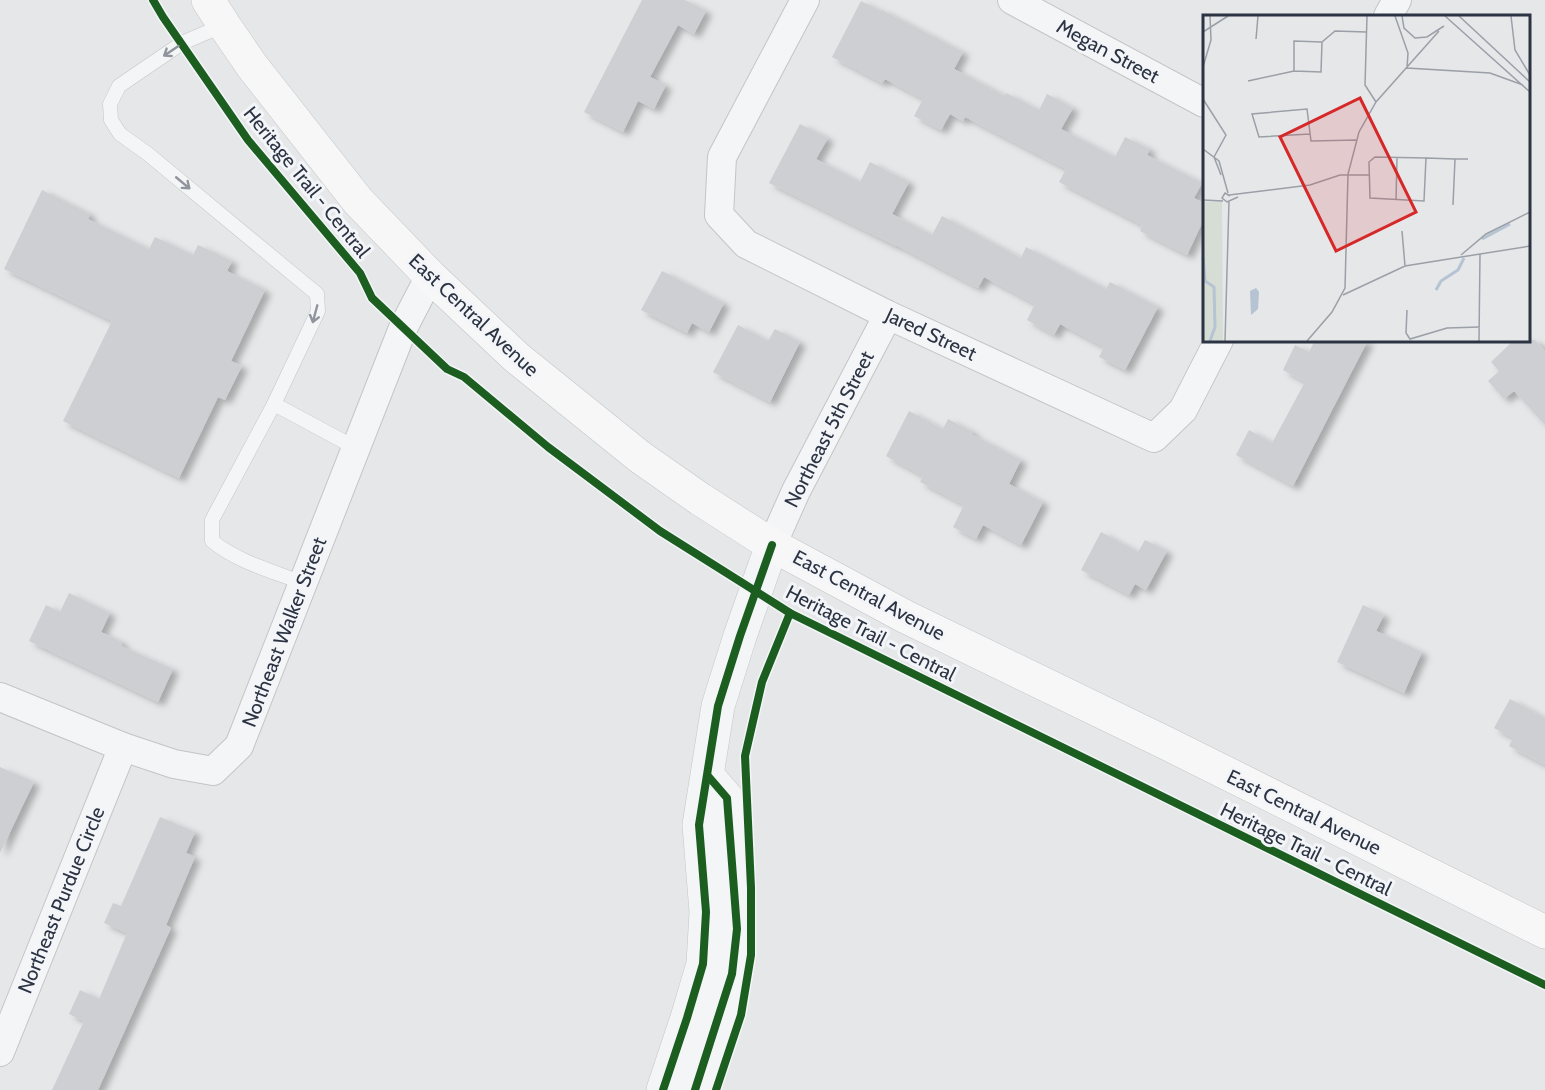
<svg xmlns="http://www.w3.org/2000/svg" width="1545" height="1090" font-family="Cabin,sans-serif">
<style>
.building{fill:#cdcfd2;filter:url(#shadow)}
.lines{fill:none;stroke-linecap:round;stroke-linejoin:round}
.service-casing{stroke:#c3c5c7;stroke-width:15}
.minor-casing{stroke:#c3c5c7;stroke-width:30}
.tertiary-casing{stroke:#c3c5c7;stroke-width:34}
.secondary-casing{stroke:#c3c5c7;stroke-width:34}
.service{stroke:#f4f5f6;stroke-width:14}
.minor{stroke:#f4f5f6;stroke-width:28}
.tertiary{stroke:#f4f5f6;stroke-width:33}
.secondary{stroke:#f7f7f8;stroke-width:33}
.cycleway-casing{stroke:#f3f5f8;stroke-width:11}
.cycleway{stroke:#1b5e20;stroke-width:8}
.oneway{stroke:#90949c}
.labels{text-anchor:middle;dominant-baseline:central;stroke-width:6;stroke-linejoin:round;paint-order:stroke}
.street-label{font-size:20px;fill:#2c3443;stroke:#f3f5f8}
.inset-river{fill:none;stroke:#b5c3d3;stroke-width:3}
.inset-road{fill:none;stroke:#9b9fa7;stroke-width:1.5}
.view{fill:#d62828;fill-opacity:0.15;stroke:#d62828;stroke-width:3}
.inset-edge{fill:none;stroke:#2c3443;stroke-width:3}
</style>
<defs>
<filter id="shadow"><feDropShadow dx="6" dy="4" stdDeviation="3" flood-color="#0004"/></filter>
</defs>
<rect width="100%" height="100%" fill="#e5e7e9"/>
<!-- building -->
<g class="building">
<polygon points="642,0 685,0 706,11 694,34 678,25 650,77 666,85 654,109 638,101 623,132 584,112"/>
<polygon points="861,1 881,11 882,10 963,52 954,69 1005,96 1006,93 1039,110 1047,94 1073,108 1061,129 1115,157 1125,137 1150,149 1147,155 1202,183 1194,198 1204,203 1204,219 1187,255 1140,231 1142,225 1059,182 1066,169 965,117 963,121 950,114 941,130 914,116 923,99 885,79 882,83 832,57"/>
<polygon points="800,124 828,138 816,159 860,182 870,162 909,182 892,214 932,235 942,216 1021,258 1026,247 1106,289 1110,282 1158,307 1125,370 1099,357 1104,347 1060,324 1054,335 1027,320 1035,304 984,277 978,288 896,245 896,246 769,183"/>
<polygon points="42,190 90,214 88,219 149,249 155,237 193,255 198,245 232,261 227,271 265,290 231,361 242,366 225,400 218,397 179,478 63,421 112,321 4,269"/>
<polygon points="662,271 724,303 709,332 692,323 687,333 641,310"/>
<polygon points="738,325 768,341 775,329 800,342 770,402 713,372"/>
<polygon points="1315,340 1368,340 1293,486 1236,455 1249,430 1272,443 1305,382 1283,370 1295,345 1309,352"/>
<polygon points="1514,340 1535,340 1545,351 1545,425 1514,391 1504,399 1488,381 1499,371 1491,362"/>
<polygon points="909,411 943,429 948,419 973,432 971,434 1021,460 1009,484 1043,502 1021,545 983,525 976,539 953,527 964,505 920,482 923,476 886,456"/>
<polygon points="1101,532 1138,552 1145,540 1167,551 1146,590 1135,584 1129,595 1081,570"/>
<polygon points="69,593 110,613 101,632 122,642 121,646 173,669 158,702 29,641 46,605 60,612"/>
<polygon points="1363,605 1384,615 1376,631 1422,652 1404,693 1337,662"/>
<polygon points="1510,699 1545,718 1545,765 1509,746 1513,738 1494,728"/>
<polygon points="0,767 34,782 0,853"/>
<polygon points="160,817 195,832 186,853 195,857 166,925 171,928 98,1090 52,1090 84,1021 69,1014 80,990 99,999 127,933 104,923 113,903 121,906"/>
</g>
<g class="lines">
<defs>
<g id="service">
<polyline points="224,25 182,43 119,86 110,104 111,120 120,134 148,154 317,294 318,311 274,404 356,448"/>
<path d="M274 404 212 520V541C238 562 272 571 303 583"/>
</g>
<g id="minor">
<polyline points="805,0 722,157 719,215 746,244 888,315 1154,438 1183,410 1219,340"/>
<polyline points="1012,0 1204,103"/>
<polyline points="1388,16 1397,0"/>
<polyline points="772,545 796,491 888,315"/>
<polyline points="0,697 123,747 174,764 213,771 239,746 403,328 430,276"/>
<polyline points="0,1052 123,747"/>
</g>
<g id="tertiary">
<polyline points="663,1090 687,1018 703,964 706,912 699,825 718,706 740,636 772,545"/>
<polyline points="695,1090 732,974 737,929 727,798 708,776"/>
</g>
<polyline id="secondary" points="208,0 224,25 252,66 358,201 430,276 516,357 640,457 700,499 772,545 906,617 1170,745 1545,932"/>
</defs>
<!-- service casing -->
<use href="#service" class="service-casing"/>
<!-- minor casing -->
<use href="#minor" class="minor-casing"/>
<!-- tertiary casing -->
<use href="#tertiary" class="tertiary-casing"/>
<!-- secondary casing -->
<use href="#secondary" class="secondary-casing"/>
<!-- service -->
<use href="#service" class="service"/>
<!-- minor -->
<use href="#minor" class="minor"/>
<!-- tertiary -->
<use href="#tertiary" class="tertiary"/>
<!-- secondary -->
<use href="#secondary" class="secondary"/>
<defs>
<g id="cycleway">
<polyline points="153,0 163,17 248,140 360,273 372,298 447,369 464,377 548,447 660,531 790,613 1545,985"/>
<polyline points="663,1090 687,1018 703,964 706,912 699,825 718,706 740,636 772,545"/>
<polyline points="695,1090 732,974 737,929 727,798 708,776"/>
<polyline points="716,1090 741,1015 751,955 751,888 745,756 762,682 790,613"/>
</g>
</defs>
<!-- cycleway casing -->
<use href="#cycleway" class="cycleway-casing"/>
<!-- cycleway -->
<use href="#cycleway" class="cycleway"/>
</g>
<!-- one-way arrows -->
<defs><path id="oneway-shaft" d="M-6 0H5M1.5-3L5.5 0L1.5 3" fill="none" stroke-width="1.6" stroke-linecap="round" stroke-linejoin="round" transform="scale(1.5)"/></defs>
<g class="oneway">
<use href="#oneway-shaft" transform="translate(171 51) rotate(146)"/>
<use href="#oneway-shaft" transform="translate(183 183) rotate(40)"/>
<use href="#oneway-shaft" transform="translate(315 314) rotate(105)"/>
</g>
<g class="labels">
<!-- street labels -->
<g class="street-label">
<text transform="translate(1108 51) rotate(28)">Megan Street</text>
<text transform="translate(307 182) rotate(51)">Heritage Trail - Central</text>
<text transform="translate(474 315) rotate(43)">East Central Avenue</text>
<text transform="translate(931 334) rotate(25)">Jared Street</text>
<text transform="translate(829 429) rotate(-63)">Northeast 5th Street</text>
<text transform="translate(869 595) rotate(28)">East Central Avenue</text>
<text transform="translate(284 632) rotate(-69)">Northeast Walker Street</text>
<text transform="translate(871 633) rotate(27)">Heritage Trail - Central</text>
<text transform="translate(1304 812) rotate(26)">East Central Avenue</text>
<text transform="translate(1306 849) rotate(26)">Heritage Trail - Central</text>
<text transform="translate(61 900) rotate(-68)">Northeast Purdue Circle</text>
</g>
</g>
<!-- overview -->
<g transform="translate(1203 15)">
<rect width="327" height="327" fill="#e5e7e9"/>
<path d="M19 186 20 326H0V187Z" fill="#d6ddd5"/>
<path d="M53 273 56 277 55 294 48 300 47 276Z" fill="#b5c3d3"/>
<path class="inset-river" d="M279 224 307 209M0 242 2 266 11 272 12 312 7 326M233 275 238 266 255 255 261 243"/>
<path class="inset-road" d="M164 1 162 70 173 87M192 1 205 38 204 53 287 58 320 70M199 1 201 13 212 23 224 22 241 11M242 1 327 77M256 1 327 67M308 1 312 35 327 60M0 17 25 1M53 24 55 1M0 52 8 25 7 1M91 56V26L119 27 132 16 163 17M45 66 91 56 118 57 119 27M0 84 23 120 11 142M107 119 56 122 49 99 104 94 108 126 153 125M0 134 16 146 25 178M11 142 18 160M223 143 221 186 167 183 166 147 172 142 223 143 252 144H265M26 180 107 170 137 160H166M27 181 22 178 19 183 24 187 35 182M0 185 20 186M193 185 194 142M250 190 252 144M199 216 202 251M258 240 283 219 327 197M140 280 202 251 327 231M204 295 203 318 207 324 244 313 277 312M22 326 26 186M104 326 129 297 142 273 145 159 156 117 173 87 236 16M276 326 277 239"/>
<path class="view" d="M157 83 213 197 133 236 77 122Z"/>
<rect width="327" height="327" class="inset-edge"/>
</g>
</svg>
